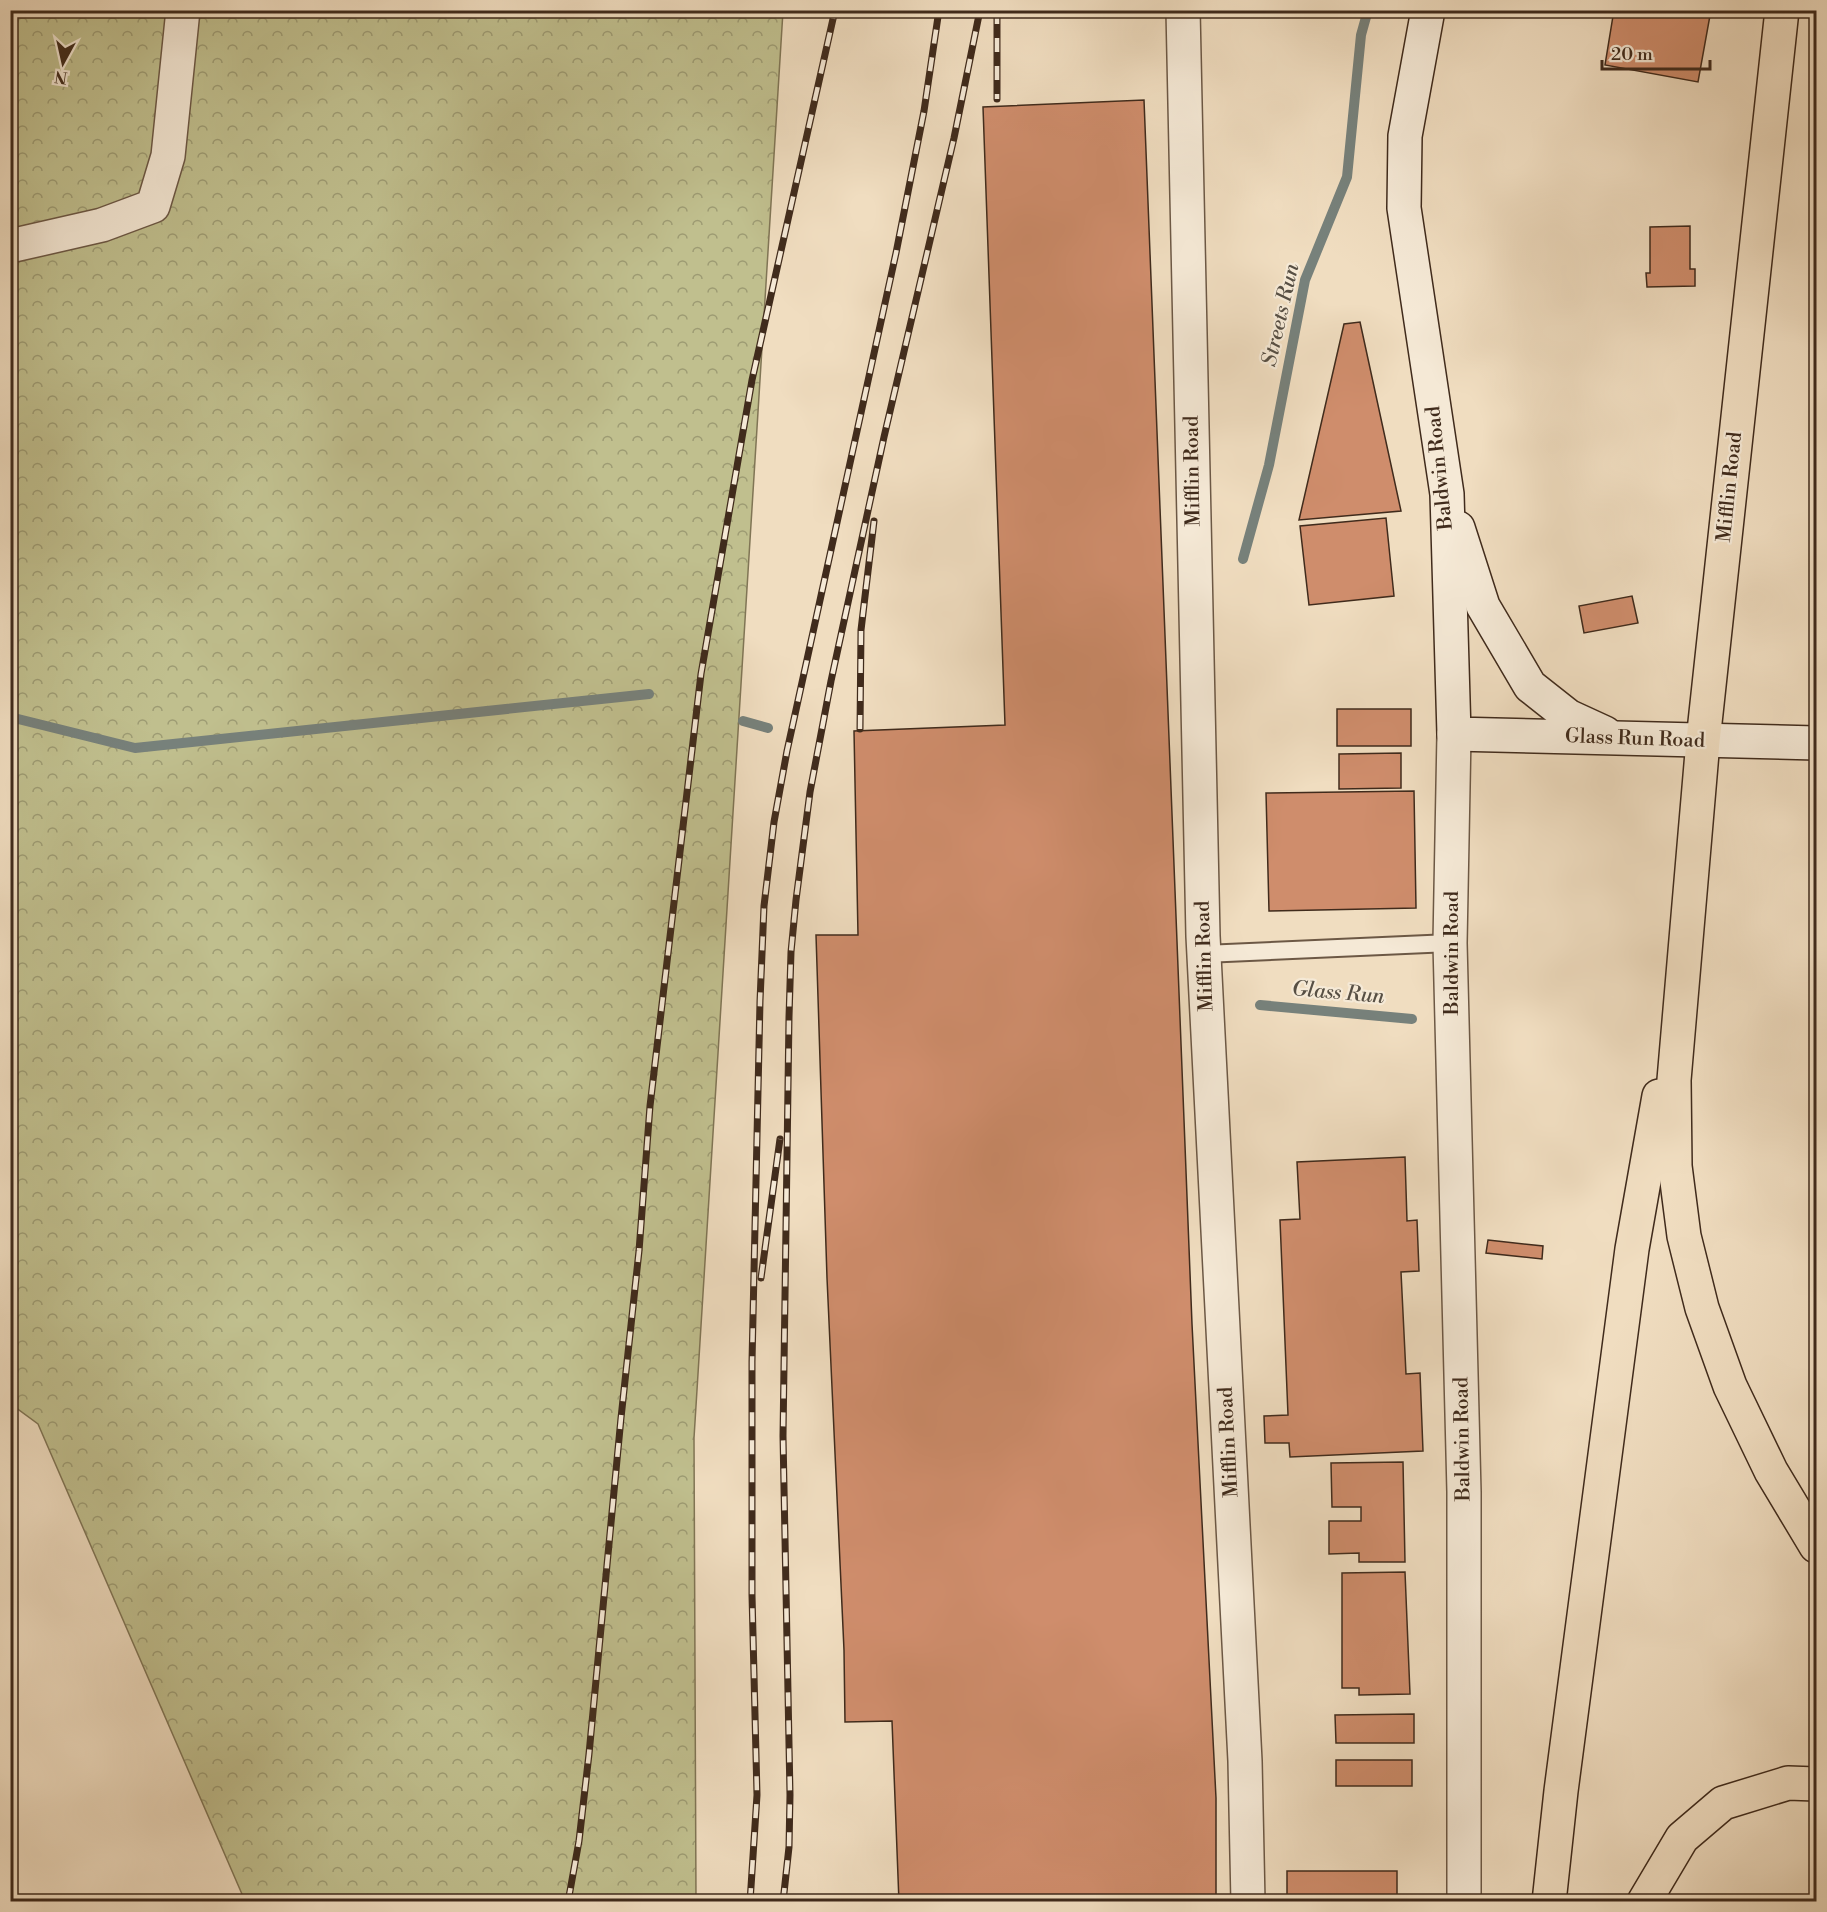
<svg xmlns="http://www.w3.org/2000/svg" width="1827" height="1912" font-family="'Libre Bodoni',serif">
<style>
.forest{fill:url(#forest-crowns);stroke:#807555;stroke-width:1.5}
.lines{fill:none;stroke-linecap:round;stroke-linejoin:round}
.stream{stroke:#77817b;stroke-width:10}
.building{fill:#cf8d6c;stroke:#402b1c;stroke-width:1.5}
.lane-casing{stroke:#6c5845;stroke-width:20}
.street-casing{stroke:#6c5845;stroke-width:36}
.secondary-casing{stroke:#402b1c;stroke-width:36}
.primary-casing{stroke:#402b1c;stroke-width:36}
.lane{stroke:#f5e9d6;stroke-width:16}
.street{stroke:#f5e9d6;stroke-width:33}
.secondary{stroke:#f5e9d6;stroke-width:33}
.primary{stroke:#f0ddc0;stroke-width:33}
.rail-casing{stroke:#402b1c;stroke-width:7}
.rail{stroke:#f5e9d6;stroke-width:4.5;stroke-dasharray:14;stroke-linecap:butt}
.labels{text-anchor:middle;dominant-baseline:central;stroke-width:4.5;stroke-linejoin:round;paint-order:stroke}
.street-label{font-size:20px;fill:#402b1c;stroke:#f5e9d6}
.water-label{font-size:21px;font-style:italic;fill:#574f44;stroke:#f5e9d6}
</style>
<defs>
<pattern id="forest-crowns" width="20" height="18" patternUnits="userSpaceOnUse" patternTransform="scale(1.5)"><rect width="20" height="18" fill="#c0bf8e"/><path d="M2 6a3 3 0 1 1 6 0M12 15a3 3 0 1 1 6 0" fill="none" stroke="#9d9b73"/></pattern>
</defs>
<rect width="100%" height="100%" fill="#f0ddc0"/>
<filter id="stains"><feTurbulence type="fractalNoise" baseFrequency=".00333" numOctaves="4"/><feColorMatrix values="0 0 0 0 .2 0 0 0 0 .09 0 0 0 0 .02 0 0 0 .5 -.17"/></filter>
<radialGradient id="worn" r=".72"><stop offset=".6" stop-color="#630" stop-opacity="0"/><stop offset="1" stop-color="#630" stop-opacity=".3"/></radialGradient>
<!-- forest -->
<polygon class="forest" points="11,11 783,11 694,1438 696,1901 245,1901 38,1424 11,1404"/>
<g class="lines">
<!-- stream -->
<g class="stream">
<polyline points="1243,559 1269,465 1305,280 1347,177 1361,35 1368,10"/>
<polyline points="10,717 135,748 649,694"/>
<polyline points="743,721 768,728"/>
<polyline points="1260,1005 1412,1019"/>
</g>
</g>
<!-- building -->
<g class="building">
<polygon points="1614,10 1711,10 1698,82 1605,65"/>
<polygon points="1144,100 1192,1324 1216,1798 1216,1902 899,1902 892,1721 845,1722 844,1650 827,1278 816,935 858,935 854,731 1005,725 983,107"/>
<polygon points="1690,226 1690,269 1695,269 1695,286 1647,287 1646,273 1650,273 1650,227"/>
<polygon points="1360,322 1401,511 1299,520 1344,324"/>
<polygon points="1386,518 1394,596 1309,605 1300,526"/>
<polygon points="1632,596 1638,623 1584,633 1579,606"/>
<rect x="1337" y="709" width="74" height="37"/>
<polygon points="1401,753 1401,788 1339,789 1339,754"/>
<polygon points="1414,791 1416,908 1269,911 1266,793"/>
<polygon points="1405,1157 1407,1221 1417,1220 1419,1271 1401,1272 1406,1374 1420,1373 1423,1451 1290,1457 1289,1443 1265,1443 1264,1416 1288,1415 1280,1220 1300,1219 1297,1162"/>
<polygon points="1488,1240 1543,1246 1542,1259 1486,1253"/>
<polygon points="1403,1462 1405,1562 1359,1562 1359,1553 1329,1554 1329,1521 1361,1521 1361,1507 1332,1507 1331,1463"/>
<polygon points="1405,1572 1410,1694 1359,1695 1359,1688 1342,1688 1342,1573"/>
<polygon points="1414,1714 1414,1743 1336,1743 1335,1715"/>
<rect x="1336" y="1760" width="76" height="26"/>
<rect x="1287" y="1871" width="110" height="31"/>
</g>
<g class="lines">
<defs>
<polyline id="lane" points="1204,954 1450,943"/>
<g id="street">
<polyline points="1183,10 1203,936 1245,1761 1248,1902"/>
<polyline points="10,246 102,225 153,206 168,156 183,10"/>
<polyline points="1454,734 1450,943 1464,1492 1464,1902"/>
</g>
<g id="secondary">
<polyline points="1428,10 1405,136 1404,208 1447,494 1454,734 1816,743"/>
<polyline points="1458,528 1483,606 1530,686 1568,716 1605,733"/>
</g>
<g id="primary">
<polyline points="1782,10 1703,741 1674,1080 1675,1166 1684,1236 1702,1308 1730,1386 1771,1471 1816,1546"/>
<polyline points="1549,1902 1561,1791 1632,1249 1659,1096"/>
<polyline points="1644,1902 1682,1838 1723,1803 1788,1783 1816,1784"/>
</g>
</defs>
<!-- lane casing -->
<use href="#lane" class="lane-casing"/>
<!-- street casing -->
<use href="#street" class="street-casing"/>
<!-- secondary casing -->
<use href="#secondary" class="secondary-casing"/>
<!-- primary casing -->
<use href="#primary" class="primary-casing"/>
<!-- lane -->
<use href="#lane" class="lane"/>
<!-- street -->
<use href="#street" class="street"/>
<!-- secondary -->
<use href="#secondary" class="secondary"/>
<!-- primary -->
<use href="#primary" class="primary"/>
<defs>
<g id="rail">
<polyline points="997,10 997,99"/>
<polyline points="860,729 861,630 874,521"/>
<polyline points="761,1278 780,1139"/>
<polyline points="568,1902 579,1841 589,1754 621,1418 639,1251 650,1106 701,674 752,380 835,10"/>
<polyline points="750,1902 757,1795 752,1595 752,1362 760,1001 764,906 774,822 787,751 896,253 924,111 939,10"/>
<polyline points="783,1902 789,1847 790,1795 783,1436 789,1017 791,952 796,900 810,792 831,681 884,437 954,138 980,10"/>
</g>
</defs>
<!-- rail casing -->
<use href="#rail" class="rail-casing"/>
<!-- rail -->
<use href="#rail" class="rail"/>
</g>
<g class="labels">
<!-- street labels -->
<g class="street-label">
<text transform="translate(1440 468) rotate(-96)">Baldwin Road</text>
<text transform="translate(1193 471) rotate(-91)">Mifflin Road</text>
<text transform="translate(1730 487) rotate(-84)">Mifflin Road</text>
<text transform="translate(1635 739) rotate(2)">Glass Run Road</text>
<text transform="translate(1452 953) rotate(-90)">Baldwin Road</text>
<text transform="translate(1205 956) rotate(-92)">Mifflin Road</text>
<text transform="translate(1463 1439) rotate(-91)">Baldwin Road</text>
<text transform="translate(1229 1442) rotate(-93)">Mifflin Road</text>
</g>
<!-- water labels -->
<g class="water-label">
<text transform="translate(1281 315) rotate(-77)">Streets Run</text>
<text transform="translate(1338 993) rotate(5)">Glass Run</text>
</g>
</g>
<!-- margin -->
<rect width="1827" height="1912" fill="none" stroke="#f0ddc0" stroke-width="36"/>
<rect x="12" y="12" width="1803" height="1888" fill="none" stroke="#402b1c" stroke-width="3"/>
<rect x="18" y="18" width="1791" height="1876" fill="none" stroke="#402b1c" stroke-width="1.5"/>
<!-- north arrow -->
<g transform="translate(63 63) rotate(188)" stroke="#f5e9d6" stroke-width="4.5" paint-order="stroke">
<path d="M0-4.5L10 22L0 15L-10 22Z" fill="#402b1c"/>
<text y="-9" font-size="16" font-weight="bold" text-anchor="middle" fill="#402b1c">N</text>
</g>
<!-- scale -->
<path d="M1602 60v9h108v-9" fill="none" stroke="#402b1c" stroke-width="3"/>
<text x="1611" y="60" font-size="18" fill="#402b1c" stroke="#f5e9d6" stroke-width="4.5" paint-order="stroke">20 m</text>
<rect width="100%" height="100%" filter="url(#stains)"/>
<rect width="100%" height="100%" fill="url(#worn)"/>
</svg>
